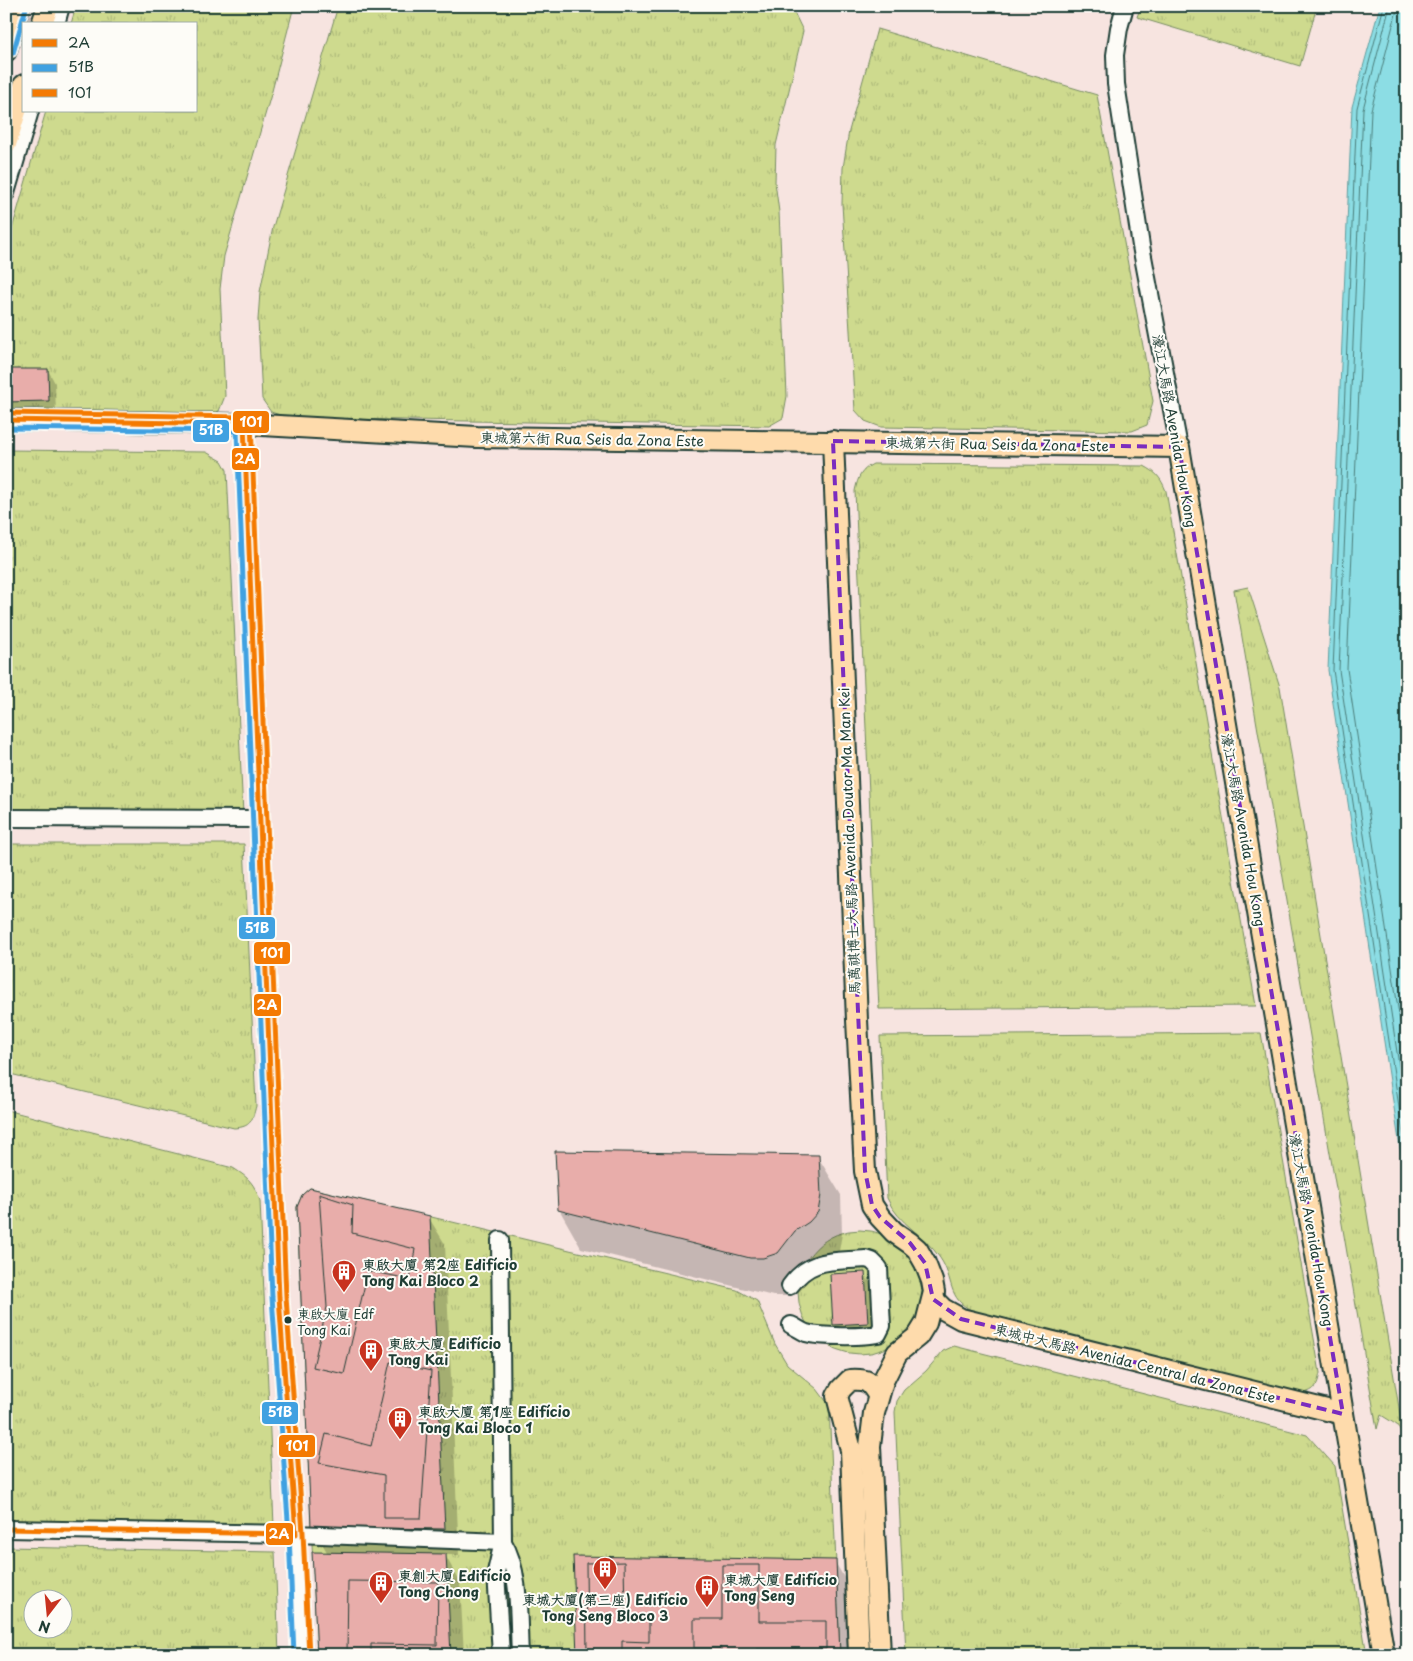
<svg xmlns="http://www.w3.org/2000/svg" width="1413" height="1661" font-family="'Playpen Sans','LXGW WenKai TC',sans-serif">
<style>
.grass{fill:url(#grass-tufts);stroke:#768c61;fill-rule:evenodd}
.water{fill:#8cdde4;stroke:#609d9e}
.shadow{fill:#0003}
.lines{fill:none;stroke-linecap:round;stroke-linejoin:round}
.shore{stroke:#4b7d7a;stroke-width:1}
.building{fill:#e8adaa;stroke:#1f3d34}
.minor-casing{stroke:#1f3d34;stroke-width:20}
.major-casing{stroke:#1f3d34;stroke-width:24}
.minor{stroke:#fdfcf7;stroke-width:16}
.major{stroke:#fedbac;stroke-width:20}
.bus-1-casing{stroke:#fdfcf7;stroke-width:9}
.bus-2-casing{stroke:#fdfcf7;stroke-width:9}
.bus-3-casing{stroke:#fdfcf7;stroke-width:9}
.bus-1{stroke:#f47a03;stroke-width:5}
.bus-2{stroke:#40a1e1;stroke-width:5}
.bus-3{stroke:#f47a03;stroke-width:5}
.marked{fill:none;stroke:#7b2cbf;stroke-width:4;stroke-dasharray:10 6;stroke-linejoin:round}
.bus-dot{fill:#1f3d34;stroke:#fdfcf7;stroke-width:2}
.labels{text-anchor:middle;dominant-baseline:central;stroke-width:4;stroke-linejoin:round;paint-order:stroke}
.bus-label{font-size:13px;fill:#1f3d34;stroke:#fdfcf7;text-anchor:start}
.street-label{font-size:14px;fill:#1f3d34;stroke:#fdfcf7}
.poi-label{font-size:14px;font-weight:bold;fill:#1f3d34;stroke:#fdfcf7;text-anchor:start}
.line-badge{stroke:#fdfcf7;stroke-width:2}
.badge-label{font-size:14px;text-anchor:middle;font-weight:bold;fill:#fff}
</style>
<defs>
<pattern id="grass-tufts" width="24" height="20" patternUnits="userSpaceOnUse" patternTransform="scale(1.25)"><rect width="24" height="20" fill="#ceda8e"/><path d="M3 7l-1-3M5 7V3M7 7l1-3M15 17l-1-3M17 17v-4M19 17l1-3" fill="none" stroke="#b0bc7b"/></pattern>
</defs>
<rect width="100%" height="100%" fill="#f7e4e0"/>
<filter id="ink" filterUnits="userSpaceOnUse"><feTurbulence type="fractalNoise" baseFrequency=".02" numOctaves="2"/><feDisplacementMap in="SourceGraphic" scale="10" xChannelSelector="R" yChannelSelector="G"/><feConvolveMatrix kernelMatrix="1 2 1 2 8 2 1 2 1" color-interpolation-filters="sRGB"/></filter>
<g filter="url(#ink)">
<!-- grass -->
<g class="grass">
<polygon points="76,6 294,6 272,91 224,256 220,289 225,396 219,411 207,417 6,413 6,250 46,111 196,111 196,24 71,24"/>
<polygon points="338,6 791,6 803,31 776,145 775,182 779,212 787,396 783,418 769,426 289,418 271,412 262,399 258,320 260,292 273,227"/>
<polygon points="1141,6 1317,6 1300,66 1137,17"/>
<polygon points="877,29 1097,95 1153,401 1147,425 1132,431 881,427 865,421 855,410 842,204 843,168 849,131"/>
<polygon points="6,450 206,452 222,461 227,470 243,815 6,814"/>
<path d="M873 464 1144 466C1156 472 1161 478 1166 491L1256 1006 879 1009 855 491C858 477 861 470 873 464Z"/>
<polygon points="1248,587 1280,687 1404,1438 1397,1425 1381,1415 1377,1429 1234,590"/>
<path d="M6 844H244L256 1106C252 1121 251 1127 234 1128L6 1073Z"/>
<path d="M1261 1033 1320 1373C1317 1387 1315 1391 1300 1394L973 1311C946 1298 955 1280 940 1258 925 1235 898 1224 887 1198L880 1036Z"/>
<path d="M6 1110 233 1168C249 1178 254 1183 260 1201L274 1526 6 1521Z"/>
<polygon points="310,1188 737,1290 757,1301 775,1344 787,1364 817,1389 829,1405 840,1655 317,1655 297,1207 302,1195"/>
<circle cx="860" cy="1292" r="62"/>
<polygon points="954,1346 1307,1435 1335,1466 1367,1655 906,1655 895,1412 897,1401 904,1390 926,1371 943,1351"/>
<path d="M6 1547 275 1552 279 1655H6ZM32 1598H62V1628H32Z"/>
</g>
<!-- water -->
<polygon class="water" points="1380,6 1407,6 1407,1194 1328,670 1352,107"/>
<!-- shadow -->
<g class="shadow">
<polygon points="26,13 30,13 32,17 30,24 24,24"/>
<polygon points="6,370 48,370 55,383 56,414 6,415"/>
<polygon points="818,1157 841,1195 842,1234 839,1251 831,1260 817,1270 800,1291 786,1296 773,1296 581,1248 559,1209"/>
<polygon points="429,1218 445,1244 459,1555 445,1555 460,1582 464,1655 318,1655 328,1554 313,1527"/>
<polygon points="864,1273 872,1286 875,1336 842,1338 835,1325 832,1275"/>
<polygon points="835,1562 850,1588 853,1655 578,1655"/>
</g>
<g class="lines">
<!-- shore -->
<g class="shore">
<polyline points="1384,6 1357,108 1333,670 1407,1160"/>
<polyline points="1390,6 1363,109 1339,670 1407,1118"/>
<polyline points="1398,6 1371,110 1347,669 1407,1068"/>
</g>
</g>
<!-- building -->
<g class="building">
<polygon points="6,369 48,369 49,401 6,402"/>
<polygon points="555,1151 819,1155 821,1195 818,1212 809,1222 795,1231 778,1253 763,1258 750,1258 558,1210"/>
<polygon points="310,1188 430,1216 445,1529 311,1527 297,1207 302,1195"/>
<polygon points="319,1194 353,1205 352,1233 415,1249 410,1279 368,1271 344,1374 313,1367 327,1307"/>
<polygon points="865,1272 868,1323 833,1325 830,1274"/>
<polygon points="390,1362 431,1371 421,1518 384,1518 384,1475 319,1463 326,1434 371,1446"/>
<polygon points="312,1552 446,1554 451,1655 317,1655"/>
<polygon points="573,1556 836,1560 840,1655 577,1655"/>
<polygon points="624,1562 625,1617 649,1617 649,1642 622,1641 622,1655 587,1655 586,1563"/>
<polygon points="722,1565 759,1565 759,1621 826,1621 826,1649 757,1649 757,1655 721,1655 721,1648 694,1648 694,1619 722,1619"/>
<polygon points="348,1581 438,1582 437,1645 371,1644 371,1655 347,1655"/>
</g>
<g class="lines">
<defs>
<g id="minor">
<polyline points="1125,6 1119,28 1115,55 1116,84 1141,246 1179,447"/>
<polyline points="56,24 61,6"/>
<polyline points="6,193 30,111"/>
<polyline points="244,424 279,1297 296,1534 302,1655"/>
<polyline points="6,818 260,819"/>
<polyline points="500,1240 503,1542 496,1572 501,1655"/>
<path d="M790 1286C811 1257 833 1262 866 1259L872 1261 879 1268 882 1326 878 1334C862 1337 821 1337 806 1333 801 1331 796 1327 791 1325"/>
<polyline points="6,1529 296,1534 503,1542"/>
<path d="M503 1542C521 1571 518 1620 520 1655"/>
</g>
<g id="major">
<polyline points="42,24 48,6"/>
<polyline points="6,51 19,6"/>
<polyline points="6,144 24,85"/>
<polyline points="6,420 244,424 477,437 1179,447 1384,1655"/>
<polyline points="833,441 857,1020 865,1171 872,1205 880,1217 894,1232 910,1243 917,1249 925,1263 932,1281 934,1292 926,1323 918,1336 897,1353 883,1381 874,1413 870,1446 880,1655"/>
<polyline points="933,1299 943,1309 961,1319 1343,1414"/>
<path d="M859 1655 851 1450 837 1396 841 1389 850 1380C867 1379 870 1381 878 1395"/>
</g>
</defs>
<!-- minor casing -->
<use href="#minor" class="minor-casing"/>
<!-- major casing -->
<use href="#major" class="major-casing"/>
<!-- minor -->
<use href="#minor" class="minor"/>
<!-- major -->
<use href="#major" class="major"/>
<defs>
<polyline id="bus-1" points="6,420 244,424 279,1297 296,1534 6,1529"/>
<g id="bus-2">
<polyline points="13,53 26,8"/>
<polyline points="6,428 237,431 272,1297 289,1534 294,1655"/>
</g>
<polyline id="bus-3" points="6,413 244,417 248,418 251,422 286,1297 303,1533 309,1655"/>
</defs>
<!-- bus-1 casing -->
<use href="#bus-1" class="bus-1-casing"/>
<!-- bus-2 casing -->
<use href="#bus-2" class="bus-2-casing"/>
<!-- bus-3 casing -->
<use href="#bus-3" class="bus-3-casing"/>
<!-- bus-1 -->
<use href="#bus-1" class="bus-1"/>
<!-- bus-2 -->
<use href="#bus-2" class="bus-2"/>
<!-- bus-3 -->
<use href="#bus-3" class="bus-3"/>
</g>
</g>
<!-- marked area -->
<path class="marked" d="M833 441 1179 447 1343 1414 961 1319 933 1299 925 1263 910 1243 880 1217 872 1205 865 1171Z"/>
<!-- icons -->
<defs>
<symbol id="building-pin" viewBox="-11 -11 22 30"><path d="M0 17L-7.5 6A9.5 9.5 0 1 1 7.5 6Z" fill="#c8321e" stroke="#fdfcf7"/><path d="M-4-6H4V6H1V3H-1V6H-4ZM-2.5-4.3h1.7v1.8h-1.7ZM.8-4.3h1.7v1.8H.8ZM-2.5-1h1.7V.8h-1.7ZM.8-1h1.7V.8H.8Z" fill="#fff"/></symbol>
</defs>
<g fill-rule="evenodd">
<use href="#building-pin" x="330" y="1258" width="28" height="38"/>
<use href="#building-pin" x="357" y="1337" width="28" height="38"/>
<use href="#building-pin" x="386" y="1405" width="28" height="38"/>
<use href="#building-pin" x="591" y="1555" width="28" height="38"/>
<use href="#building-pin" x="367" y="1569" width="28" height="38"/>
<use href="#building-pin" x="693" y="1573" width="28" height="38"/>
</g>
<!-- markers -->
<circle class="bus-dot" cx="288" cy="1320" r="4.5"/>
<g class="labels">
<!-- bus labels -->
<g class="bus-label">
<text x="297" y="1313">東啟大廈 Edf<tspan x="297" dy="16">Tong Kai</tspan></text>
</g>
<!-- street labels -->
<g class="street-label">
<text transform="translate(1175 431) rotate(80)">濠江大馬路 Avenida Hou Kong</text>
<text transform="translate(592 439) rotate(1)">東城第六街 Rua Seis da Zona Este</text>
<text transform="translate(997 444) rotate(1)">東城第六街 Rua Seis da Zona Este</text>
<text transform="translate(1244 830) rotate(80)">濠江大馬路 Avenida Hou Kong</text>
<text transform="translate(849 841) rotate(-92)">馬萬祺博士大馬路 Avenida Doutor Ma Man Kei</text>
<text transform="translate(1312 1230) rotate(80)">濠江大馬路 Avenida Hou Kong</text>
<text transform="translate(1135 1363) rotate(14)">東城中大馬路 Avenida Central da Zona Este</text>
</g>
<!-- poi labels -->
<g class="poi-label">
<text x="362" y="1264">東啟大廈 第2座 Edifício<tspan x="362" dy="16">Tong Kai Bloco 2</tspan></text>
<text x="388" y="1343">東啟大廈 Edifício<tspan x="388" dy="16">Tong Kai</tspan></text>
<text x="418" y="1411">東啟大廈 第1座 Edifício<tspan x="418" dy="16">Tong Kai Bloco 1</tspan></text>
<text x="398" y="1575">東創大廈 Edifício<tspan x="398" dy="16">Tong Chong</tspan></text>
<text x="724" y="1579">東城大廈 Edifício<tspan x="724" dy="16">Tong Seng</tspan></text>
<text x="605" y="1599" text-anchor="middle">東城大廈(第三座) Edifício<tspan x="605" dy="16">Tong Seng Bloco 3</tspan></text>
</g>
</g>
<g class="line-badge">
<rect x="232" y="410" width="38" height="24" rx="5" fill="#f47a03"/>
<rect x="192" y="419" width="38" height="24" rx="5" fill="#40a1e1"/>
<rect x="231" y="447" width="29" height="24" rx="5" fill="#f47a03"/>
<rect x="238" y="916" width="38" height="24" rx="5" fill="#40a1e1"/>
<rect x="253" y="941" width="38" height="24" rx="5" fill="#f47a03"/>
<rect x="253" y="993" width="29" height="24" rx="5" fill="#f47a03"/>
<rect x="261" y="1401" width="38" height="24" rx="5" fill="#40a1e1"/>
<rect x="278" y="1434" width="38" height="24" rx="5" fill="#f47a03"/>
<rect x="265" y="1522" width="29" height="24" rx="5" fill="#f47a03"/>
</g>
<g class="badge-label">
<text x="251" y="427">101</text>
<text x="211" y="435">51B</text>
<text x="245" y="464">2A</text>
<text x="257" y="933">51B</text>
<text x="272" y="958">101</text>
<text x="267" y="1010">2A</text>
<text x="280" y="1417">51B</text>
<text x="297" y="1451">101</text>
<text x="279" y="1539">2A</text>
</g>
<!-- margin -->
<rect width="1413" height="1661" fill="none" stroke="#fdfcf7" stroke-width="25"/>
<rect x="12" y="12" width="1388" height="1636" fill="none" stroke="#1f3d34" stroke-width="2" filter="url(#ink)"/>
<!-- legend -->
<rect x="22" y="22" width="175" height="90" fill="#fdfcf7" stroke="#a4b0a9"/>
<rect x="32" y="39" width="25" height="8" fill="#f47a03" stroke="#a4b0a9"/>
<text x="68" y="48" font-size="15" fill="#1f3d34">2A</text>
<rect x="32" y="64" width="25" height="8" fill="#40a1e1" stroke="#a4b0a9"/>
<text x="68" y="72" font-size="15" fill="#1f3d34">51B</text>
<rect x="32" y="89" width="25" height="8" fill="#f47a03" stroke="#a4b0a9"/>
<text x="68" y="98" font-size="15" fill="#1f3d34">101</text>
<!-- north arrow -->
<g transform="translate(48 1614) rotate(196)"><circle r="24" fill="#fdfcf7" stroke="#a4b0a9"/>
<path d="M0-4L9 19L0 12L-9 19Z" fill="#c8321e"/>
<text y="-8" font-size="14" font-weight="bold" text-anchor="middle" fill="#1f3d34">N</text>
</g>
</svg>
